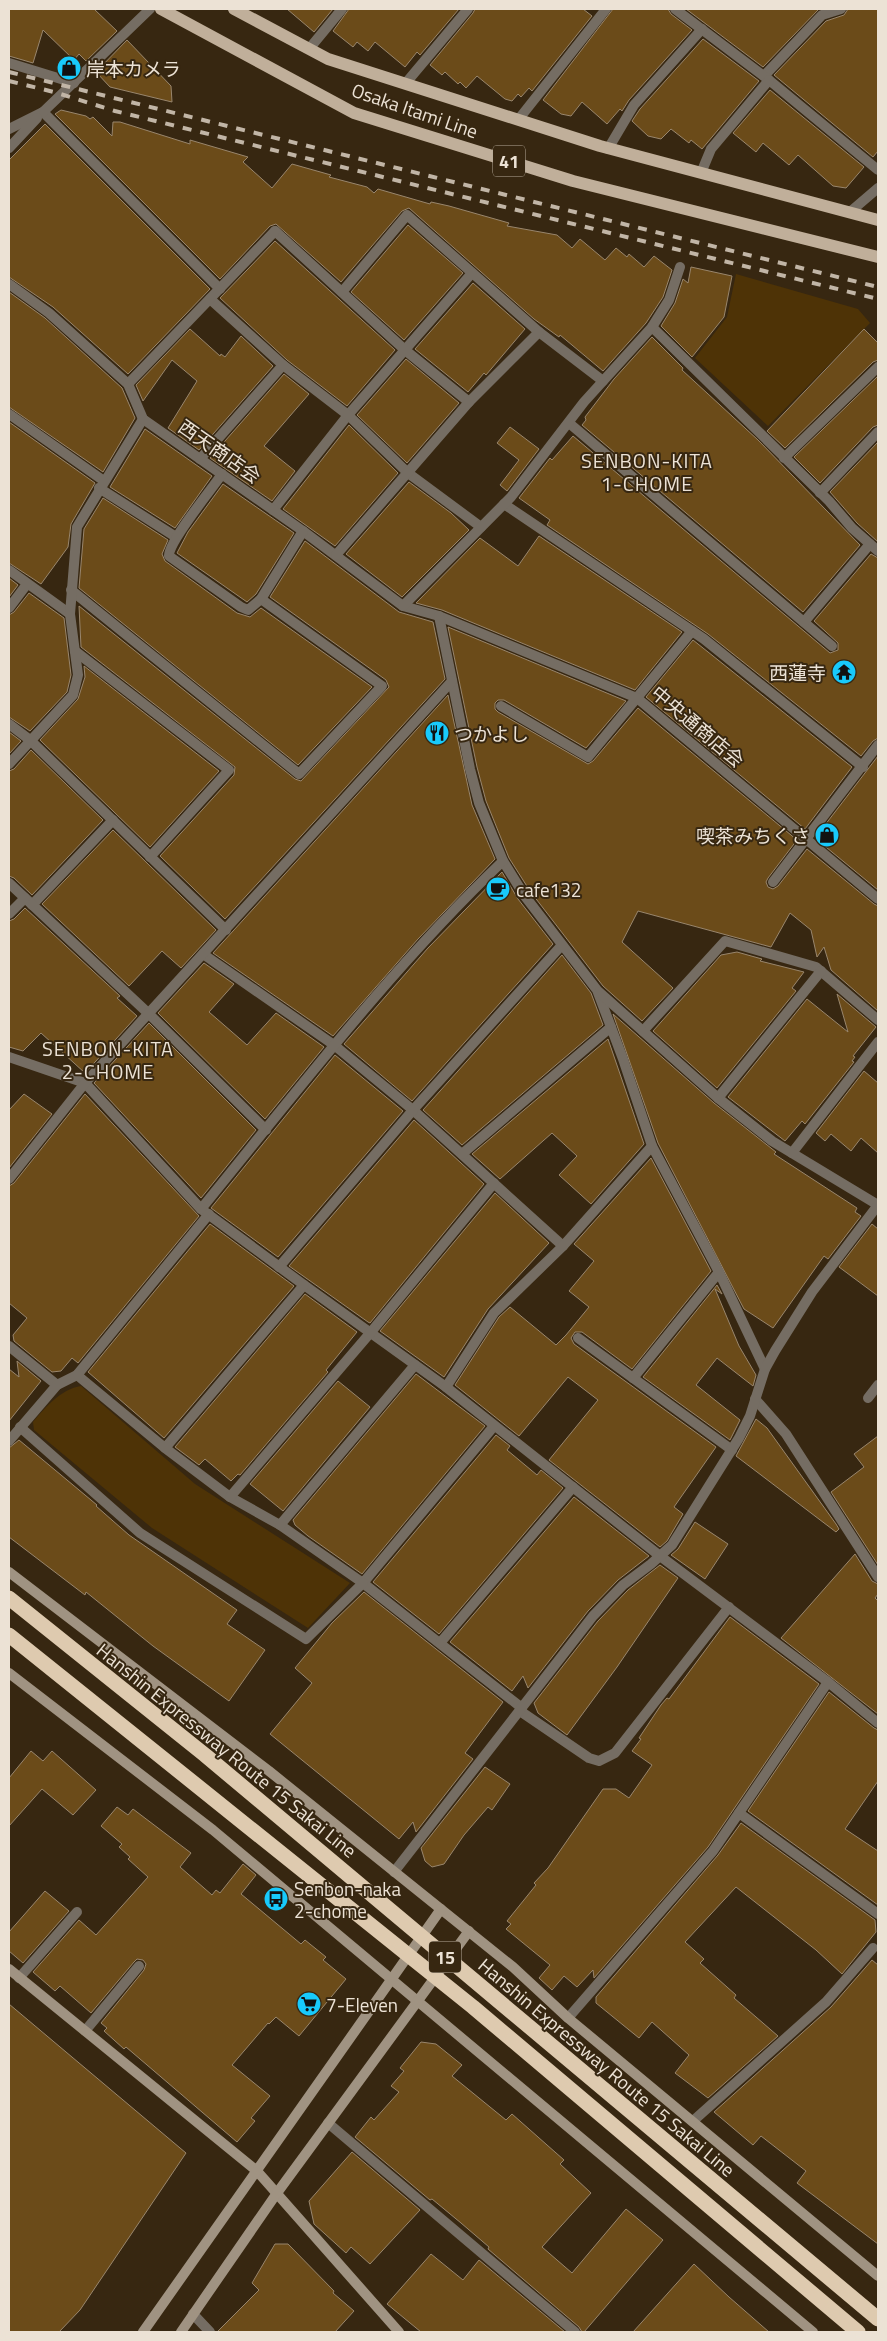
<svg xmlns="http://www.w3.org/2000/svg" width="887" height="2341" font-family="'Titillium Web','Noto Sans JP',sans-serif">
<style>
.green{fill:#4e3306}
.building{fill:#6b4b19;stroke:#99866d}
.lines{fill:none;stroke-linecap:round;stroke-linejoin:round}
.lane{stroke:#756d63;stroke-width:10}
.street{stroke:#756d63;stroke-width:10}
.secondary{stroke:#a09382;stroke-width:10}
.primary{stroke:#c0af9a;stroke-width:12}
.rail{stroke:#c1b5a6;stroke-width:4;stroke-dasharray:9 9;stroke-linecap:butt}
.highway-bridge{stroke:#decaaf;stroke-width:15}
.labels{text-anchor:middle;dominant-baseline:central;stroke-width:4;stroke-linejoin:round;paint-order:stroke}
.shield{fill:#372711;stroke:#b6aa9a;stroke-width:1}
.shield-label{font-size:18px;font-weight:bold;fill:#ece2d5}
.poi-label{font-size:19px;fill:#ece2d5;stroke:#372711;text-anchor:start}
.street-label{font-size:19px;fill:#ece2d5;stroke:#372711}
.neighbourhood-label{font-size:20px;letter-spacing:1px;fill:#ece2d5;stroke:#372711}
</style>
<rect width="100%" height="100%" fill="#372711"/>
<!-- green -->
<g class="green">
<polygon points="736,274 858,309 870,323 768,426 695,358 727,317"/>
<path d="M81 1386 195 1484 350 1583 308 1628 152 1528 34 1430 33 1422C46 1407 61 1389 81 1386Z"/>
</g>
<!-- building -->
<g class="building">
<polygon points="9,9 94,9 117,31 86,61 79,54 74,60 43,30 33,63 9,56"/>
<polygon points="287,9 333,9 314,32"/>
<polygon points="349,9 459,9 420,55 417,52 405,67 375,42 368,51 357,42 353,47 333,31"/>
<polygon points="475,9 583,9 592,16 532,91 529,88 521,97 518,94 512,101 505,99 477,76 466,88 460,82 458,84 445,72 442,75 430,65 473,13"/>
<polygon points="613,9 668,9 671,14 692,30 629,100 622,111 620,109 607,124 582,102 571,116 561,114 543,100"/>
<polygon points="686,9 819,9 763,67"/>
<polygon points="848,9 878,9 878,151 873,157 774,75 826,21 844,15"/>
<polygon points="703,39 759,81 702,149 691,140 689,143 671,129 661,139 648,136 632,121 640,109"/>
<polygon points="127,40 171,86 172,102 110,87 96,72"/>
<polygon points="770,90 864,167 846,188 833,186 798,155 789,165 763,143 756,152 733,133"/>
<polygon points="61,110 86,116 90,119 93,117 112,136 113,122 120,122 190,144 190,140 248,157 243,162 272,188 292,164 331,175 329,177 367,187 374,193 378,189 430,204 431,202 449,206 509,223 507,226 557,235 572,248 580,239 605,260 616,248 627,257 629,254 644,267 654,256 672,270 663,297 646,323 603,371 560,335 559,337 534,319 409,208 402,211 341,282 276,224 270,226 220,279 55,114"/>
<polygon points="45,124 210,289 128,374 53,307 9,277 9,160"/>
<polygon points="408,225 463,273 404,340 351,292"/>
<polygon points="275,241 395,350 347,406 287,360 220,298"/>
<polygon points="691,267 732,276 724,317 692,357 661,326 675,303 683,279 688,283"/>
<polygon points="473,283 525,329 486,375 484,373 468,392 415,349"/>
<polygon points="9,292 45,318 122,388 135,418 103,472 9,407"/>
<polygon points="190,329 220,356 221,354 225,357 241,336 273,366 199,450 168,428 197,381 172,360 143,401 136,385"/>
<polygon points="864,329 878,343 878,360 873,362 785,448 767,431"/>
<polygon points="652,337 683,368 682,370 758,440 860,545 803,612 582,425 586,420 585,417 614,379"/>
<polygon points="406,359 459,403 407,463 357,415"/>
<polygon points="284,374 309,394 264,446 295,471 272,501 210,458"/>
<polygon points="878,376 878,425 873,427 820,483 794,457"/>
<polygon points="9,422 95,483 71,524 68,547 41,584 9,563"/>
<polygon points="349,425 398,473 335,546 283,509"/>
<polygon points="510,427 539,449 507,491 500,485 519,460 497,443"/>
<polygon points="145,429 212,476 175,528 110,487"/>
<polygon points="573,436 830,653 838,650 838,643 814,621 871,554 878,558 878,738 873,741 861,756 708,634 547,525 550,520 519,498 550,458 552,460"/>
<polygon points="878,442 878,542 857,523 830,492"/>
<polygon points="409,482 451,513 469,530 402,597 346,554"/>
<polygon points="223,484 294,533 256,594 247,602 177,553 188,532"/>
<polygon points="103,498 168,540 162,554 165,561 237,613 250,617 261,608 372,687 298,765 79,588 84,529"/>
<polygon points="539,536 682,632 635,690 442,610 416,603 480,538 518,566"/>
<polygon points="305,541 399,612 433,622 445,679 225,919 160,856 234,775 235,767 81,647 79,606 295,779 301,781 389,687 386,680 270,597"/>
<polygon points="9,578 18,585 9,597"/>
<polygon points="29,593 64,618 71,675 67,692 30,731 9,717 9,615 14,612"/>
<polygon points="448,627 626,701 586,748 504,700 498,700 495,703 495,709 498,712 588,764 593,761 638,708 797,840 768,878 766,882 768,887 773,889 778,886 807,849 874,904 878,906 878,1011 831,970 824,947 817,957 811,930 790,913 771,947 638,911 622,942 673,988 642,1021 603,986 530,891 509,858 486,801 477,767"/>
<polygon points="693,640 852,767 805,829 646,697"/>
<polygon points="84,666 219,771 150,847 40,740 78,699 85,677"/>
<polygon points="448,695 472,805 495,859 418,939 333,1036 213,953"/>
<polygon points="9,732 21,741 9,754"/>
<polygon points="31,750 103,820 32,895 14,878 9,876 9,771 14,769"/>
<polygon points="878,756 878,890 815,838"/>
<polygon points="113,830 216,930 181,968 162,951 129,986 42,904"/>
<polygon points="502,872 518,899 553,944 412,1101 344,1044 428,948"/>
<polygon points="25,908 120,996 117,998 137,1016 85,1073 41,1033 23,1051 9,1047 9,921 14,919"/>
<polygon points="737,952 762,959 760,961 804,972 792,988 796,991 717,1088 653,1031 721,955"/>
<polygon points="562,955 591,993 603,1025 462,1145 423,1110"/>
<polygon points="204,963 234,984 209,1012 247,1045 276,1013 324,1047 265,1119 158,1013"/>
<polygon points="837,994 876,1027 853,1056 855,1057 852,1061 854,1062 805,1124 802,1121 785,1141 728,1097 807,999 848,1032"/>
<polygon points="613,1014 714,1103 776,1152 774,1154 857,1208 855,1212 861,1216 828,1259 824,1256 773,1328 744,1309 658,1143"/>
<polygon points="149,1023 256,1130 201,1198 94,1083"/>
<polygon points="608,1039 644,1144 591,1204 559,1175 577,1156 552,1133 500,1179 472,1154"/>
<polygon points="335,1055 403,1111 278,1257 211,1208"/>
<polygon points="864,1071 878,1083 878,1153 861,1138 851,1151 831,1134 825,1141 816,1133"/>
<polygon points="24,1094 52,1114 9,1168 9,1110"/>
<polygon points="85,1094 199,1216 78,1363 72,1358 61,1371 52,1372 14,1341 13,1335 27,1318 9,1303 9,1186 14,1183"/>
<polygon points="414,1120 484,1184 370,1323 368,1322 289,1266"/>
<polygon points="651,1158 711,1271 632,1369 582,1332 575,1332 571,1338 574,1344 716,1447 674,1507 683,1514 667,1541 660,1547 549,1460 598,1400 568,1377 519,1436 455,1385 499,1317 510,1307 556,1345 566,1335 589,1307 569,1291 594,1261 574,1244"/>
<polygon points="495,1193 549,1243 488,1309 444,1377 380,1331"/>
<polygon points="210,1224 294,1286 164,1438 88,1372"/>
<polygon points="872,1224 878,1229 878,1296 839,1267"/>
<polygon points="717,1285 722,1294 715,1289 739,1346 756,1375 753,1386 717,1358 696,1385 740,1420 730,1440 643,1377"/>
<polygon points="305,1294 357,1332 326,1370 328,1372 240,1475 238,1474 231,1481 205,1459 199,1465 175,1447"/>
<polygon points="17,1361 41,1381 9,1421 9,1369 19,1377"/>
<polygon points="416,1374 485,1426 362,1574 308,1536 295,1525 293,1520"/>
<polygon points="338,1381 370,1407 283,1511 250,1484"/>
<polygon points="756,1419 767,1428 836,1524 839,1529 836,1532 736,1456"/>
<polygon points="496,1435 510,1446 507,1450 537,1475 541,1470 563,1488 439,1634 373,1582"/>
<polygon points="878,1436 878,1565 831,1492 864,1467 854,1454"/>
<polygon points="19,1440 97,1505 96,1506 129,1535 237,1610 227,1624 265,1650 229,1701 153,1646 86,1592 85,1595 9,1537 9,1448"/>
<polygon points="574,1497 649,1556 618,1580 588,1611 528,1688 523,1676 512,1691 450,1642"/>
<polygon points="695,1522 728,1544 705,1579 671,1555 678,1549"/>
<polygon points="855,1554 872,1581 878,1584 878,1594 875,1598 878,1601 878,1714 781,1638"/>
<polygon points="660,1565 678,1578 617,1667 567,1735 538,1713 534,1703 598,1621 628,1590"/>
<polygon points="364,1592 503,1702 465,1753 473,1759 416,1832 413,1822 399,1839 270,1734 312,1683 295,1668 332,1623"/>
<polygon points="730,1617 819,1684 708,1847 594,1978 593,1970 577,1987 564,1976 552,1990 539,1978 550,1965 506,1929 511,1924 507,1921 536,1885 534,1883 548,1868 603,1789 616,1789 629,1798 652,1765 632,1751 641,1739 639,1738 661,1705 667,1698 669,1699"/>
<polygon points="829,1692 874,1728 878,1730 878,1781 845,1829 878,1851 878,1905 748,1811"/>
<polygon points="31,1751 43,1761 52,1751 96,1790 73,1815 42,1789 9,1826 9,1778"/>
<polygon points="485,1767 510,1784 492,1810 488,1807 464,1835 444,1864 432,1867 425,1861 421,1848"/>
<polygon points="117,1807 128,1815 133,1809 191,1853 180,1867 212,1895 216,1890 220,1893 243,1864 256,1875 241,1894 301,1944 305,1940 326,1957 323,1960 346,1979 299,2036 276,2017 269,2024 268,2023 232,2065 270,2096 251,2118 255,2121 237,2142 126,2047 124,2049 104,2031 107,2028 101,2023 144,1970 146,1964 143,1960 137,1959 134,1962 91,2013 60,1986 55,1991 33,1972 79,1920 96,1935 148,1877 128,1859 130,1857 119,1847 122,1844 101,1826"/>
<polygon points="741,1823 875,1920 876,1932 842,1974 816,1950 736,1887 685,1942 704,1959 700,1963 736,1995 734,1998 778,2036 708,2098 675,2073 689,2055 652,2022 639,2038 596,2003 596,1997 718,1855"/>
<polygon points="45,1891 69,1911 23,1963 9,1951 9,1932"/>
<polygon points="872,1960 878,1965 878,2244 797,2183 806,2171 761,2136 753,2145 714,2112 831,2007"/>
<polygon points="9,2004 186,2153 80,2310 59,2332 9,2332"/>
<polygon points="421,2042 436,2044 462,2065 452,2076 506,2120 512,2114 564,2160 560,2164 591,2193 542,2247 572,2273 626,2209 663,2240 584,2332 582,2332 579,2327 488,2249 489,2247 461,2223 432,2199 430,2200 355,2137 371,2117 374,2120 399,2092 391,2086 404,2071 400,2068"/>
<polygon points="352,2152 420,2210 370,2264 351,2247 346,2253 314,2224 309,2201"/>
<polygon points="275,2244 288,2244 334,2291 333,2293 354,2311 335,2332 217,2332 259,2290 252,2283"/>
<polygon points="431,2254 463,2280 479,2260 565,2332 421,2332 387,2304"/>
<polygon points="694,2264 729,2297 769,2332 633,2332"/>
</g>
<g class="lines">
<!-- lane -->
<g class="lane">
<polyline points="309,49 342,9"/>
<polyline points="764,76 822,15 841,9"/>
<polyline points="405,84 468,9"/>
<polyline points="43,112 220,289"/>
<polyline points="275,231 405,350 469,402"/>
<polyline points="342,292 407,215 539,332 603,381"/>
<polyline points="9,414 104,481"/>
<polyline points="200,459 283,365"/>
<polyline points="99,488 176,537"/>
<polyline points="273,510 348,415 472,273"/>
<polyline points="9,570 70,614"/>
<polyline points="71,590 299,774 382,686 261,599"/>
<polyline points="9,608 27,584"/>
<polyline points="75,651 229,770 150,857"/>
<polyline points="501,706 588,757 692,631"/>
<polyline points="9,724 30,740 226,930"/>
<polyline points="9,764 73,695 78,675 70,614 77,527 143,419"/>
<polyline points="32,905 113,820"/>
<polyline points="643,1031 725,941 816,967 878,1020"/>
<polyline points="334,1045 413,1110 563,1246"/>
<polyline points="718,1098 821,971"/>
<polyline points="792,1153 878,1042"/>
<polyline points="462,1154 611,1027"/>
<polyline points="279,1267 413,1110 561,946"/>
<polyline points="304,1285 446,1387"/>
<polyline points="633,1378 719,1272"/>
<polyline points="868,1398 878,1385"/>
<polyline points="165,1448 230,1497 280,1525 363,1583 494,1426"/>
<polyline points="230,1497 371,1332 494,1183"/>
<polyline points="280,1525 415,1365"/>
<polyline points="363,1583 522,1708"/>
<polyline points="440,1643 573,1487"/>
<polyline points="520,1711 589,1758 599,1761 615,1753 729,1607"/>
<polyline points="739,1813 878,1914"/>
<polyline points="19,1978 77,1912"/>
<polyline points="568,2018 713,1851 828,1682 660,1556 446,1387 494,1313 563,1246 652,1146"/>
<polyline points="85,2031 139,1966"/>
<polyline points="693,2121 826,2002 873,1948"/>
<polyline points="328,2123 575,2332"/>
</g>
<!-- street -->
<g class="street">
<polyline points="675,9 769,80 878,170"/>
<polyline points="9,63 74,83"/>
<polyline points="518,120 606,9"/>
<polyline points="9,129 43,112 150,9"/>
<polyline points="9,148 37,118"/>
<polyline points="608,149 634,105 702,29"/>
<polyline points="701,173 711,149 769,80"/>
<polyline points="850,212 878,188"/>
<polyline points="9,284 49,313 128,384 143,419 303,531 403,606 439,616 637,698 878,899"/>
<polyline points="210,299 283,365 348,415 408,473 481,527"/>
<polyline points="652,327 829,501 852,528 878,551"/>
<polyline points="128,384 275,231"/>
<polyline points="569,423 832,646"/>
<polyline points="784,458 878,367"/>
<path d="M222 474C212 489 168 542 169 556L241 607 248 610 261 599 303 531"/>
<polyline points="820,493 878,432"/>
<polyline points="504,504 704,639 863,767"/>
<polyline points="336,555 469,402 539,332"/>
<polyline points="403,606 511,497 584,402 652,327 669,300 680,267"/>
<polyline points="439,616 470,769 479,803 503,861 524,895 597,990 623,1059 652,1146 719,1272 765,1369"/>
<polyline points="804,622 870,544"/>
<polyline points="773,882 878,745"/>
<polyline points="9,883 149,1014 266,1130"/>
<polyline points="9,914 25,898"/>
<polyline points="203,954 334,1045"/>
<polyline points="599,992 718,1098 772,1141 878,1205"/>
<polyline points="9,1057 85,1083 201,1209 304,1285 165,1448 77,1375"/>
<polyline points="9,1179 85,1083 452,681"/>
<path d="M201 1209C298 1090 392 967 503 861"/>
<polyline points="578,1338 732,1450"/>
<polyline points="9,1346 57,1385"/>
<polyline points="755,1399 786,1434 878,1577"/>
<polyline points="20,1427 140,1533 306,1639 363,1583"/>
<polyline points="9,1441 57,1385 77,1375 209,1214"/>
<polyline points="828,1682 878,1723"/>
<polyline points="394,1872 593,1616 623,1585 651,1564 672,1545 739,1438 750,1416 765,1369 775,1351 812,1292 878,1205"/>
<polyline points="193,2314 210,2332"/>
</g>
<!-- secondary -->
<g class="secondary">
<polyline points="9,1572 269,1771 513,1967 568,2018 878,2276"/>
<polyline points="9,1673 213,1830 813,2332"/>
<polyline points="9,1969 257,2171 399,2332"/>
<polyline points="143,2332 441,1909"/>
<polyline points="181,2332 277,2193 469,1931"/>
</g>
<!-- primary -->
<g class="primary">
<polyline points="161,9 354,113 573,181 878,257"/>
<polyline points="234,9 328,59 600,146 878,220"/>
</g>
<!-- rail -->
<g class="rail">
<polyline points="9,72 878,287"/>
<polyline points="9,81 54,92 115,111 878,299"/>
</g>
<!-- highway-bridge -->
<g class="highway-bridge">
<polyline points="9,1598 205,1755 878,2319"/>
<polyline points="9,1635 473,2007 858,2332"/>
</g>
</g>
<!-- icons -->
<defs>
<symbol id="shop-disc" viewBox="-11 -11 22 22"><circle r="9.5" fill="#18cafc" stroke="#372711"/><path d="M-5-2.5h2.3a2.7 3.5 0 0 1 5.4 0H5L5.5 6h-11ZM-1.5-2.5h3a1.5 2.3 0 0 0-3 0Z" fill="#111"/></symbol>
<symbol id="temple-disc" viewBox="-11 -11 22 22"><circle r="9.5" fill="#18cafc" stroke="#372711"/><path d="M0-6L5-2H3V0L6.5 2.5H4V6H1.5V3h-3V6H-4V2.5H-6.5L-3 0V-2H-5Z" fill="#111"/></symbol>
<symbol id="restaurant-disc" viewBox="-11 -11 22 22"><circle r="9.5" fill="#18cafc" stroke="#372711"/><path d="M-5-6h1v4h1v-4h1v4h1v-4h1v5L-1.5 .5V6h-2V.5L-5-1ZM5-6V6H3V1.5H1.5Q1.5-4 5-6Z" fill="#111"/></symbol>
<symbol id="cafe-disc" viewBox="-11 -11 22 22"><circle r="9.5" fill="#18cafc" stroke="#372711"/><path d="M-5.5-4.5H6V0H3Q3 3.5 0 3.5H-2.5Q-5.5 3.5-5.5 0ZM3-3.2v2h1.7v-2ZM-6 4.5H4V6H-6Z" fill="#111"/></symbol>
<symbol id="bus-disc" viewBox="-11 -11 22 22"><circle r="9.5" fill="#18cafc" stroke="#372711"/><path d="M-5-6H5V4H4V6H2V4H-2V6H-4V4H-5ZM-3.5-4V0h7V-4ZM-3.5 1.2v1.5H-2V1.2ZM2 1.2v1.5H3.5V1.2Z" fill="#111"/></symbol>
<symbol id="supermarket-disc" viewBox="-11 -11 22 22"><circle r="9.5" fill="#18cafc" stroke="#372711"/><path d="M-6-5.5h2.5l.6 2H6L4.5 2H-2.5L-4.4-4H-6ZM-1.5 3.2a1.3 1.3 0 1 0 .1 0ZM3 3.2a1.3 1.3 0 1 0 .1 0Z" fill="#111"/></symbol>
</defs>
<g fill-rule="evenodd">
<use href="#shop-disc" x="55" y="54" width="28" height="28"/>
<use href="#temple-disc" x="830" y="658" width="28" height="28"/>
<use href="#restaurant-disc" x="423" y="719" width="28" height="28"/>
<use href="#shop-disc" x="813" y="821" width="28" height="28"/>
<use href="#cafe-disc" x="484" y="875" width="28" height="28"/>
<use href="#bus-disc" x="262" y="1885" width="28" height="28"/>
<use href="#supermarket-disc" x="295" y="1990" width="28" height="28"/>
</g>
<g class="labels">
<!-- shield labels -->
<g class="shield">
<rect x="493" y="145.5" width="32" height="31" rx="4"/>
<rect x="429" y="1941.5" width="32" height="31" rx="4"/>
</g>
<g class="shield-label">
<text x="509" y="161">41</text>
<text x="445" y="1957">15</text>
</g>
<!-- poi labels -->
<g class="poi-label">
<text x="86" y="68">岸本カメラ</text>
<text x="826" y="672" text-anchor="end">西蓮寺</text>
<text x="454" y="733">つかよし</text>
<text x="810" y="835" text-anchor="end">喫茶みちくさ</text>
<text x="516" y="889">cafe132</text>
<text x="294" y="1888">Senbon-naka<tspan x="294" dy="22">2-chome</tspan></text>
<text x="326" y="2004">7-Eleven</text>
</g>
<!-- street labels -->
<g class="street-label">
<text transform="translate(415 110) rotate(19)">Osaka Itami Line</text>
<text transform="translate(220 451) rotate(35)">西天商店会</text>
<text transform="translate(698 726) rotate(40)">中央通商店会</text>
<text transform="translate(227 1750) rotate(39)">Hanshin Expressway Route 15 Sakai Line</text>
<text transform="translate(607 2067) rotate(40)">Hanshin Expressway Route 15 Sakai Line</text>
</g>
<!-- neighbourhood labels -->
<g class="neighbourhood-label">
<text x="647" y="460">SENBON-KITA<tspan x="647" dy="23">1-CHOME</tspan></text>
<text x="108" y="1048">SENBON-KITA<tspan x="108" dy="23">2-CHOME</tspan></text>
</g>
</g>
<!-- border -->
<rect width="887" height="2341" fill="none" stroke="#ece2d5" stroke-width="20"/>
</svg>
